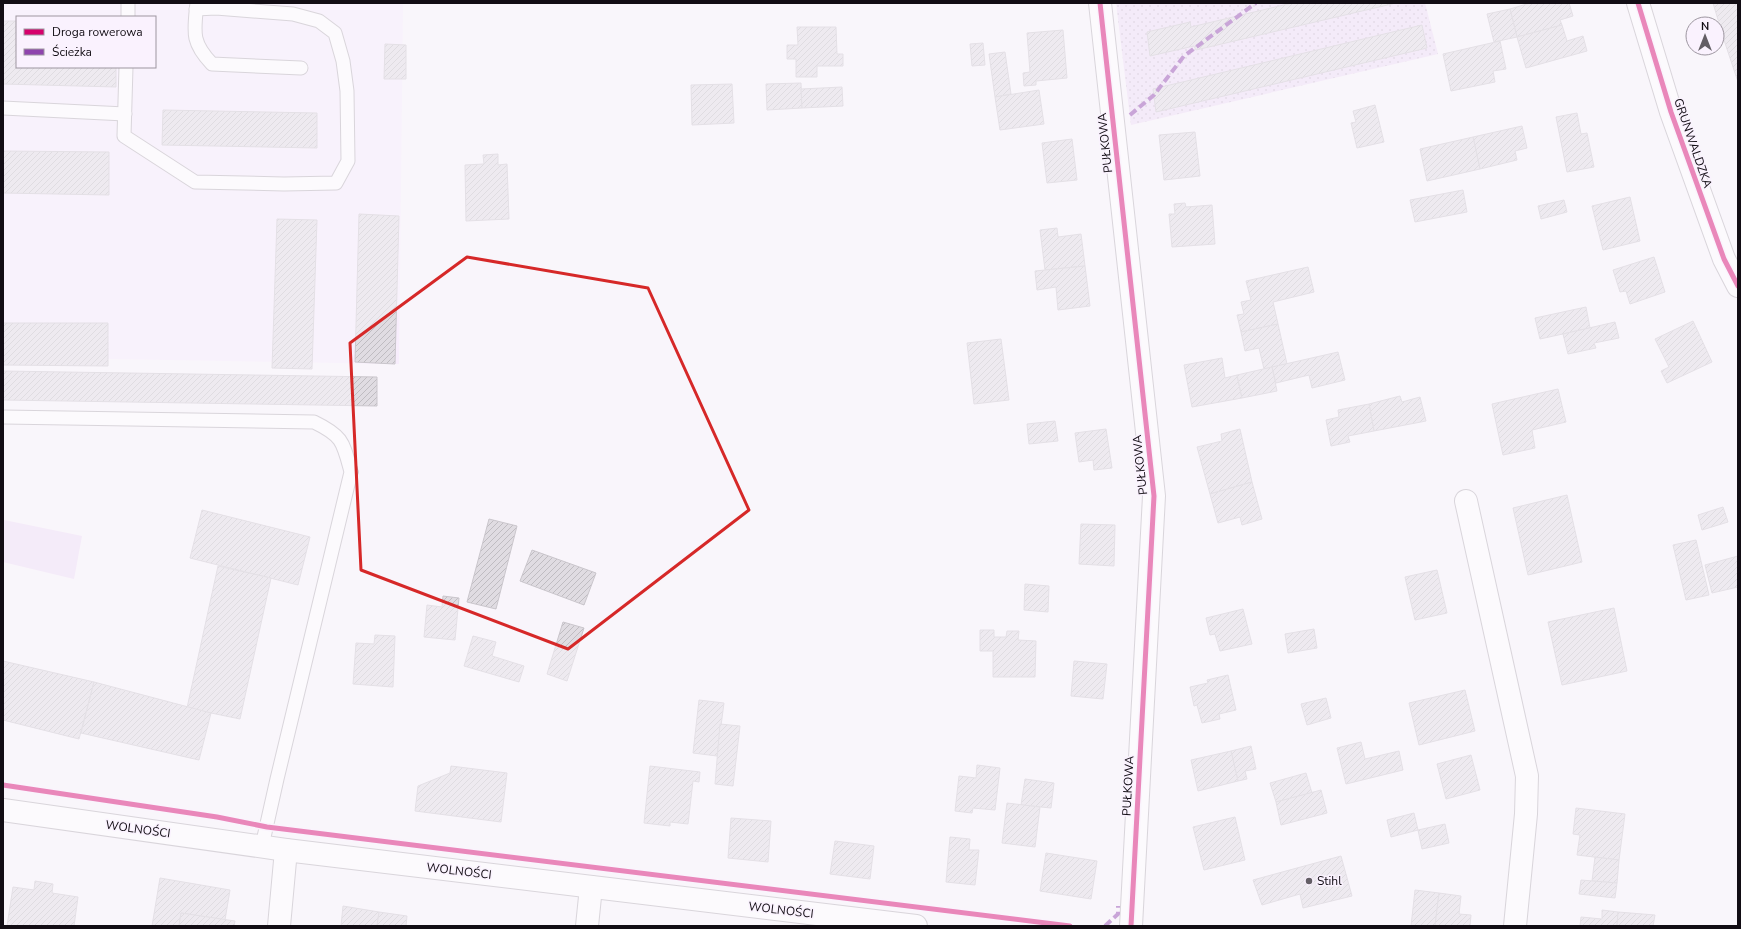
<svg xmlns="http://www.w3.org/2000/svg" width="1741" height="929" font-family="'Nunito Sans',sans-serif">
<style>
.built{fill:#f7edfc;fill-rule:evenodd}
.grass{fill:url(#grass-dots)}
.pitch{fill:#eeddf5}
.building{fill:url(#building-hatch);stroke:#cac6cc}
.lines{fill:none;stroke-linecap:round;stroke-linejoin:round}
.lane-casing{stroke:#b2aeb4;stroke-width:15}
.street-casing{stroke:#b2aeb4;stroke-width:24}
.secondary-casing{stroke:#b2aeb4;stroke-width:24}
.lane{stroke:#fefefe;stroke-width:13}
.street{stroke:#fefefe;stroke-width:22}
.secondary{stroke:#fefefe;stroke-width:22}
.quiet{stroke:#8e44ad;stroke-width:4;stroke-dasharray:8 4;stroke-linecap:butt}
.cycleway-casing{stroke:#faf2fe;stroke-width:8}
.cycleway{stroke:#d6006c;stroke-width:5}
.marked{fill:none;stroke:#d62828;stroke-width:3;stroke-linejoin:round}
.poi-dot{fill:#635e65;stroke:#faf2fe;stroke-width:1.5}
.labels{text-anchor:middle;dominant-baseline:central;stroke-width:3;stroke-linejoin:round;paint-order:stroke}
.street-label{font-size:12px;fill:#120d14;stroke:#faf2fe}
.poi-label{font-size:12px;fill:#120d14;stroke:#faf2fe;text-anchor:start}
</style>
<defs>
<pattern id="grass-dots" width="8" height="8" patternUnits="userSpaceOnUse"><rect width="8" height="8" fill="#eeddf5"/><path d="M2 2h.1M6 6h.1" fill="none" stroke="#cbbcd1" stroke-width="1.8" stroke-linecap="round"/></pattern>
<pattern id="building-hatch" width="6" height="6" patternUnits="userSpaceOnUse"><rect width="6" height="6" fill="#e0dce2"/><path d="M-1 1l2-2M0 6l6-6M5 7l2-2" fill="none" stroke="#bfbcc1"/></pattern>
</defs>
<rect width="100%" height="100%" fill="#f9f5fb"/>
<!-- built -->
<path class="built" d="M3 3H403L399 364 3 357ZM17 17H155V67H17Z"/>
<!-- grass -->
<polygon class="grass" points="1116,3 1425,3 1438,54 1131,125"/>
<!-- pitch -->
<polygon class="pitch" points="4,520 82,536 74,579 3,562"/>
<!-- building -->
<g class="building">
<polygon points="1292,3 1396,3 1196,50 1194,46 1150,56 1147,32 1190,22 1191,27"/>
<polygon points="1530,3 1569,3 1573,16 1560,20 1562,25 1517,37 1510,9"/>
<polygon points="1713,3 1738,3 1738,82 1725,43"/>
<polygon points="1510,9 1517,37 1494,42 1487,14"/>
<polygon points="3,21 17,21 17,67 116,67 116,87 3,84"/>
<polygon points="1422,25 1427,48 1156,112 1153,89"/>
<polygon points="1562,25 1567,41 1583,36 1587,51 1526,68 1517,37"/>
<polygon points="797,27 836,27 837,54 843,54 843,66 817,66 817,77 796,77 796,59 787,59 787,45 798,45"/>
<polygon points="1063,30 1067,78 1036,81 1036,85 1024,86 1023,73 1030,72 1027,33"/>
<polygon points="1500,41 1506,69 1493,71 1495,82 1451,91 1443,54"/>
<polygon points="983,43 985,65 972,66 970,44"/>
<polygon points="385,44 406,45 406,79 384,79"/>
<polygon points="1005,52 1011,94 995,97 989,54"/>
<polygon points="801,83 802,108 767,110 766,84"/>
<polygon points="732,84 734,123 692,125 691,85"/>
<polygon points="842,87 843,106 802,108 801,89"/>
<polygon points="1039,90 1044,124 1000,130 995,97"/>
<polygon points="1375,105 1384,142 1357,148 1351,123 1356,122 1353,111"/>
<polygon points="163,110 317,113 317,148 162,145"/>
<polygon points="1577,113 1581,134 1587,133 1594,167 1567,172 1556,117"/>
<polygon points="1522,126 1527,148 1515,151 1517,160 1480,169 1473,137"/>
<polygon points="1195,132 1200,176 1164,180 1159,135"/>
<polygon points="1473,137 1480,169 1427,181 1420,149"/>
<polygon points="1072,139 1077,180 1047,183 1042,143"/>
<polygon points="3,151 109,152 109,195 3,193"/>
<polygon points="498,154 498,165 507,164 509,219 466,221 465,165 484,164 483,155"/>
<polygon points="1463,190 1467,212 1415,222 1410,200"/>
<polygon points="1630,197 1640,241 1603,250 1592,206"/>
<polygon points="1564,200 1567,212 1541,219 1538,206"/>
<polygon points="1185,203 1186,207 1212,205 1215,244 1172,247 1169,214 1175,214 1174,204"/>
<polygon points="359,214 399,216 395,364 355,362"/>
<polygon points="277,219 317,220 312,369 272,368"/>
<polygon points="1057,228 1058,237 1081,234 1085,266 1045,270 1040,230"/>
<polygon points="1654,257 1665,292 1630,304 1626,291 1620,292 1613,270"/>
<polygon points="1085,266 1090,306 1058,310 1056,287 1037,290 1035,271"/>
<polygon points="1308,267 1314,292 1273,302 1278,324 1241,332 1237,315 1244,314 1241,302 1251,300 1246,281"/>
<polygon points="1586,307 1590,328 1540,339 1535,318"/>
<polygon points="1693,321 1712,362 1667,383 1661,371 1669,367 1655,339"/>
<polygon points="1615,322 1619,338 1594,343 1596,348 1568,354 1563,334"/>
<polygon points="3,323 108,323 108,366 3,365"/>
<polygon points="1278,324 1287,364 1264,369 1259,348 1245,351 1241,332"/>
<polygon points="1001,339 1009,400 974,404 967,343"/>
<polygon points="1338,352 1345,380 1312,388 1309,375 1276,383 1272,367"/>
<polygon points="1222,358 1225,378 1237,375 1242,398 1192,407 1184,365"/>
<polygon points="1272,367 1277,391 1242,398 1237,375"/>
<polygon points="3,371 377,377 377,406 3,400"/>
<polygon points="1558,389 1566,422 1532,430 1535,448 1503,455 1492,404"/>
<polygon points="1400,396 1402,402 1420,397 1426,421 1374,431 1369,404"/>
<polygon points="1369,404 1374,431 1348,436 1350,442 1331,446 1326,420 1339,417 1338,410"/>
<polygon points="1055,421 1058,441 1029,444 1027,424"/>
<polygon points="1106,429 1112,468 1094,470 1093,460 1079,462 1075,433"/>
<polygon points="1240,429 1252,482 1210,494 1197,447 1222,441 1221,434"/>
<polygon points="1252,482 1262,519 1242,525 1240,517 1218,523 1210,494"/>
<polygon points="1567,495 1582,562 1528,575 1513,508"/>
<polygon points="1723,507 1728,522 1702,530 1698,515"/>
<polygon points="202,510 310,537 298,585 190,558"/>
<polygon points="489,519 517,526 496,609 467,602"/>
<polygon points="1081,524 1115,525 1114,566 1079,564"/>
<polygon points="1696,540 1709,595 1686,600 1673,545"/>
<polygon points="532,550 596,573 584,605 520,581"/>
<polygon points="1738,556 1738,587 1712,593 1705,565"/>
<polygon points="218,566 271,578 240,719 187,708"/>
<polygon points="1437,570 1447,613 1415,620 1405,577"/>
<polygon points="1025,584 1049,586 1048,612 1024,610"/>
<polygon points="443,596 459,598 455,640 424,637 427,605 442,607"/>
<polygon points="1614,608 1627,671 1562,685 1548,622"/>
<polygon points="1243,609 1252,644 1220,651 1215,634 1210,635 1206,618"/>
<polygon points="563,622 584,628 567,681 547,674"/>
<polygon points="1314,629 1317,648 1288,653 1285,634"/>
<polygon points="980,630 994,630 994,637 1006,637 1007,631 1019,631 1018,640 1036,641 1035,677 993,677 993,651 980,651"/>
<polygon points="375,635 395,636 393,687 353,684 356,643 374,644"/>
<polygon points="473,636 496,642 492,656 524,666 519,682 464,666"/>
<polygon points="3,661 94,682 79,739 3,720"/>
<polygon points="1074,661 1107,664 1103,699 1071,696"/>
<polygon points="1228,675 1236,710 1219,714 1220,719 1202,723 1197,705 1194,706 1190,687 1208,683 1207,680"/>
<polygon points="94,682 211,713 199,760 81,733"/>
<polygon points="1465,690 1475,731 1419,745 1409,703"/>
<polygon points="1326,698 1331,718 1307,725 1301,704"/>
<polygon points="699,700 724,703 717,756 693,753"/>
<polygon points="720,724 740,726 733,786 715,784"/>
<polygon points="1361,742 1365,759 1399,751 1403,770 1346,784 1337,748"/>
<polygon points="1251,746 1256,769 1245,771 1247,779 1238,781 1231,751"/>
<polygon points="1231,751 1238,781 1198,791 1191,760"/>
<polygon points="1471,755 1480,790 1446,799 1437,764"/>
<polygon points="977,765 1000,768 995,810 973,808 972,813 955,811 959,776 976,778"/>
<polygon points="451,766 507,773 501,822 415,811 418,786 450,773"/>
<polygon points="650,766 700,772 699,782 693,781 688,824 670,822 670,826 644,823"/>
<polygon points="1306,773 1312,793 1276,802 1270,783"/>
<polygon points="1025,779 1054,783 1051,808 1021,805"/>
<polygon points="1321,790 1327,813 1281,825 1276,802"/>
<polygon points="1007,803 1040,807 1035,847 1002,843"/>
<polygon points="1576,808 1625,814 1619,860 1577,855 1580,835 1573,834"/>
<polygon points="1414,813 1418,830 1391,837 1387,820"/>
<polygon points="1235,817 1245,860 1204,870 1193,827"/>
<polygon points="731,818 771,821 768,862 728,858"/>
<polygon points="1445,824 1449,843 1422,849 1418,830"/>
<polygon points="950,837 970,839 969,850 979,850 975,885 946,882"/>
<polygon points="835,841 874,846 870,879 830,874"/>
<polygon points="1046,853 1097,861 1091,899 1040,891"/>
<polygon points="1341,856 1352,896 1303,908 1300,894 1262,905 1253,880"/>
<polygon points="1595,857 1619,860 1617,883 1592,881"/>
<polygon points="160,878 230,890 225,920 181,913 179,926 152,926"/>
<polygon points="1581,880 1617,883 1615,898 1579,894"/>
<polygon points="35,881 53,884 52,893 78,897 74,926 7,926 13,887 34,890"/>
<polygon points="1415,890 1439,893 1435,926 1411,926"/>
<polygon points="1439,893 1461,896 1459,914 1471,915 1470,926 1435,926"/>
<polygon points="343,906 379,912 377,926 341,926"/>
<polygon points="1602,910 1618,912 1617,926 1580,926 1581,917 1602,919"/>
<polygon points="379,912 407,916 406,926 377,926"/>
<polygon points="1618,912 1655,915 1653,926 1617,926"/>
<polygon points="181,913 235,921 234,926 179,926"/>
</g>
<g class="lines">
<defs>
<g id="lane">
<path d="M197 3C194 32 191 42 212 64L301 68"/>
<polyline points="128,17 128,3"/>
<polyline points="126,67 124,136 195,182 284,184 336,183 348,161 347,91 343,61 335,33 319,21 293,14 216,8 196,9"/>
<polyline points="3,108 125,114"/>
<path d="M3 417 314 422C343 436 343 442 351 472L277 779 262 846"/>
</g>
<g id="street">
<polyline points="1100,3 1154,496 1131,926"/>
<polyline points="1638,3 1671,112 1724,259 1738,286"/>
<polyline points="1466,501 1527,776 1526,814 1515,926"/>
<polyline points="279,926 286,850"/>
<polyline points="587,926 591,887"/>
</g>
<polyline id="secondary" points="3,810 286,850 916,926"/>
</defs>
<!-- lane casing -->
<use href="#lane" class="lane-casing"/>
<!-- street casing -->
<use href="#street" class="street-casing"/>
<!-- secondary casing -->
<use href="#secondary" class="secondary-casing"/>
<!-- lane -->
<use href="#lane" class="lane"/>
<!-- street -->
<use href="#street" class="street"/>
<!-- secondary -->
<use href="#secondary" class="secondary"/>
<!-- quiet -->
<g class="quiet">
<polyline points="1130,115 1154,95 1184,56 1256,3"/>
<polyline points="1105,926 1118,914 1118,906"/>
</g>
<defs>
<g id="cycleway">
<polyline points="1100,3 1154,496 1131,926"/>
<polyline points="1638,3 1671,112 1724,259 1738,286"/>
<polyline points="3,785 217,817 267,827 1070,926"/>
</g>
</defs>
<!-- cycleway casing -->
<use href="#cycleway" class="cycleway-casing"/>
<!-- cycleway -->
<use href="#cycleway" class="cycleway"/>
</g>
<!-- marked area -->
<path d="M0 0H1741V929H0ZM467 257 648 288 749 510 568 649 361 570 350 343Z" fill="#f9f5fb" fill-opacity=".55" fill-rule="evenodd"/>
<path class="marked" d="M467 257 648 288 749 510 568 649 361 570 350 343Z"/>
<!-- markers -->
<circle class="poi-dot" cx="1309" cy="881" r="4"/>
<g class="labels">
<!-- street labels -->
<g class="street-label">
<text transform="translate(1105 143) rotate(-96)">PUŁKOWA</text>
<text transform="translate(1693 143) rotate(71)">GRUNWALDZKA</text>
<text transform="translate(1140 465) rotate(-96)">PUŁKOWA</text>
<text transform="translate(1128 786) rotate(-87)">PUŁKOWA</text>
<text transform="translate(138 829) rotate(8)">WOLNOŚCI</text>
<text transform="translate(459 871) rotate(7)">WOLNOŚCI</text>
<text transform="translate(781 910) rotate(7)">WOLNOŚCI</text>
</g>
<!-- poi labels -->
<g class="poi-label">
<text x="1317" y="881">Stihl</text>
</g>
</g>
<!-- border -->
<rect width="1741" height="929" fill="none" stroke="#120d14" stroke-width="8"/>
<!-- legend -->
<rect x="16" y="16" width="140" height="52" fill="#faf2fe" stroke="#9d96a0"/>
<rect x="24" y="29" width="20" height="6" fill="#d6006c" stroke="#9d96a0"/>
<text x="52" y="36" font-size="12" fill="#120d14">Droga rowerowa</text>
<rect x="24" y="49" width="20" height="6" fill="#8e44ad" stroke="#9d96a0"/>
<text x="52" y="56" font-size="12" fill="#120d14">Ścieżka</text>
<!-- north arrow -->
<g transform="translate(1705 36)"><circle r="19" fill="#faf2fe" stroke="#9d96a0"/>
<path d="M0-3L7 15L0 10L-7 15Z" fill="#635e65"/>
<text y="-6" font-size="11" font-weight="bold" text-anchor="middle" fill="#120d14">N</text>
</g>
</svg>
